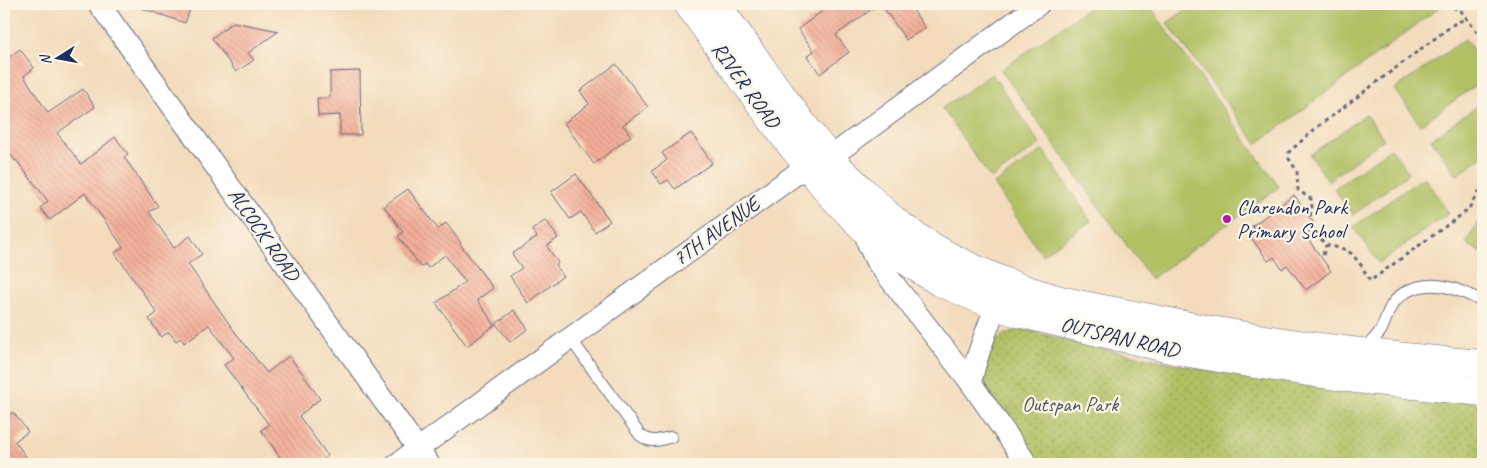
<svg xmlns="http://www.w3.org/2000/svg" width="1487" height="468" font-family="Caveat,sans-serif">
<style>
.park{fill:url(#park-dots);stroke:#667860}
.garden{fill:#b0c063;stroke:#667860}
.building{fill:url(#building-back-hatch)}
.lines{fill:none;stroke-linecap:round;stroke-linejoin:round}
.lane-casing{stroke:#676b7f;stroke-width:13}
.street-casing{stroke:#676b7f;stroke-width:23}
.secondary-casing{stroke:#676b7f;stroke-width:29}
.path{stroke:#676b7f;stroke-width:3;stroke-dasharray:4 4;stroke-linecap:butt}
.lane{stroke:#fff;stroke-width:11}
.street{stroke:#fff;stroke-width:21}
.secondary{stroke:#fff;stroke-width:28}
.poi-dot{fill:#b5179e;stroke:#fcf5e5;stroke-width:2}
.labels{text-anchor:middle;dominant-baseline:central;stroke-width:4.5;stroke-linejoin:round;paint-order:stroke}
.street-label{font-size:21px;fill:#1b2f5e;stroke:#fcf5e5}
.poi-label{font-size:21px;fill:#1b2f5e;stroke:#fcf5e5;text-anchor:start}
.park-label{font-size:21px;fill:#485a60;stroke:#fcf5e5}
</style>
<defs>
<pattern id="park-dots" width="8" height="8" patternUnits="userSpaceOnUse" patternTransform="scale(1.25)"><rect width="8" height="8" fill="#b0c063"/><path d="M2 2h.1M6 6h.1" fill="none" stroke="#8e9c55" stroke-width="1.8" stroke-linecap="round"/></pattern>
<pattern id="building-back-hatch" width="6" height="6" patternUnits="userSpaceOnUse" patternTransform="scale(1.25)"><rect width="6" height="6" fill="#f3ae98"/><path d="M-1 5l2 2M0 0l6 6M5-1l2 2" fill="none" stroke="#d09685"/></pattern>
</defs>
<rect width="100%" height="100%" fill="#fcf5e5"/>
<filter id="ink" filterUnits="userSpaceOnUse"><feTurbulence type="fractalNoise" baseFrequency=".02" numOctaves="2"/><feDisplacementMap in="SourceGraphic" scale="10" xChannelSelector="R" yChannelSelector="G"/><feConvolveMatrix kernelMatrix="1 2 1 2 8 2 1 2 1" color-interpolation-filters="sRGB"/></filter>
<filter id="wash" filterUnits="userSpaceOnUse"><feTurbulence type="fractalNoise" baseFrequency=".0096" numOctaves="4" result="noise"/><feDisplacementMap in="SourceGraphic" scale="20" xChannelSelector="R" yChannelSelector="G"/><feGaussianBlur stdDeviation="1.12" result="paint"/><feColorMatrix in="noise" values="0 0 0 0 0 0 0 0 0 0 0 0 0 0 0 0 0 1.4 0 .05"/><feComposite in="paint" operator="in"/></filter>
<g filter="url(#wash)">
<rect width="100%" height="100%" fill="#f3dbbc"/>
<!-- park -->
<path class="park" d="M1023 329 1085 345 1202 369 1483 404V464H1039L997 406 981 379C986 351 991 334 1023 329Z"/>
<!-- garden -->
<g class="garden">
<polygon points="1094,4 1148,4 1279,187 1151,279 1001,70"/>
<polygon points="1194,4 1444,4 1257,144 1167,23"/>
<polygon points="1465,39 1483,64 1483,80 1420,125 1395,89"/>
<polygon points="992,74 1040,144 991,179 942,108"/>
<polygon points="1483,102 1483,156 1457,175 1431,139"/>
<polygon points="1366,114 1384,139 1328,181 1310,155"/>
<polygon points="1391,148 1409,173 1353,215 1334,189"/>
<polygon points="1043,150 1091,221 1042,255 994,184"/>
<polygon points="1424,177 1449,213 1379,263 1353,227"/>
<polygon points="1483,214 1483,254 1466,243"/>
</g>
<g id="blocks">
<!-- building -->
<g class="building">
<polygon points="136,4 192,4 185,23 136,6"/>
<polygon points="832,4 879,4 836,35 849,52 820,74 807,56 814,51 798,29"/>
<polygon points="881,4 909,4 925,28 906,40"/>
<polygon points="233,22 279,31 248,53 254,60 236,72 212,38"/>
<polygon points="20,49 34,68 24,76 48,113 83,89 95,107 57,133 81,164 115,137 128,154 124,157 158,206 149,212 174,248 190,236 202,254 188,264 232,328 267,373 289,356 302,373 320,399 299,416 328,456 316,464 285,464 261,430 269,425 224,365 234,358 209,325 184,343 181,338 176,341 169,332 161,337 149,319 157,313 115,253 123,247 85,193 50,220 40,208 48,201 16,160 15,161 4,144 4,61"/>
<polygon points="616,64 648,107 623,125 631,136 594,164 564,123 589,104 580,91"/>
<polygon points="360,71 361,135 340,135 340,115 318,116 317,98 330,98 330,72"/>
<polygon points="691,133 712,163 675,189 668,180 661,184 652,171 667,160 662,153"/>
<polygon points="576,174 610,221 595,232 581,212 570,219 551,192"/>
<polygon points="408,189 438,229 446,223 461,243 460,244 493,288 477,300 495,325 467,346 436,303 465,282 445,255 428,268 425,264 421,267 398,236 403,232 384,206"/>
<polygon points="1294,195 1313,222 1308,226 1311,231 1305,235 1331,271 1306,290 1287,265 1282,269 1274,257 1268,261 1250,236 1256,231 1252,226"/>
<polygon points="546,220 558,238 547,246 558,263 556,265 563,276 528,303 510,276 522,268 512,254 537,237 532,230"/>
<polygon points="514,310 528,329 510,342 496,324"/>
<polygon points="13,412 28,432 15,441 31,464 4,464 4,419"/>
</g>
</g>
</g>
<g filter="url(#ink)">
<use href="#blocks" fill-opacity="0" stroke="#676b7f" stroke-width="1"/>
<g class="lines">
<defs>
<g id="lane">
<path d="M570 338 640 435C652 444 658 440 671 437"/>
<path d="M1363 351C1369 344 1376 338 1381 330 1385 322 1387 313 1392 305 1404 286 1430 282 1451 288 1462 291 1473 297 1483 301"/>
</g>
<g id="street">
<polyline points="99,4 429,464"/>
<polyline points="864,229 868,244 876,261 971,383 1027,464"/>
<path d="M971 383C976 351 992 322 1000 291"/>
<polyline points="397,464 807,166 829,158 1039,4"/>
</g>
<g id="secondary">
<polyline points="688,4 783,135 830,194 864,229 902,258 939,282 996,306 1022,314 1178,351 1242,362 1355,379 1483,392"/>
<path d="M716 4C753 54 788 107 828 156 837 167 849 177 860 188 871 199 883 211 896 222 941 257 1002 284 1057 299 1086 306 1116 311 1145 317 1256 341 1370 355 1483 364"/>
</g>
</defs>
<!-- lane casing -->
<use href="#lane" class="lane-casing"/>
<!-- street casing -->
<use href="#street" class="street-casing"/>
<!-- secondary casing -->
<use href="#secondary" class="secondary-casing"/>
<!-- path -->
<g class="path">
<polyline points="1453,7 1461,11 1483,40"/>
<polyline points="1310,216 1312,208 1311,199 1298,190 1297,171 1289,159 1289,152 1316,128 1454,24 1467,18"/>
<polyline points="1311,226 1326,245 1344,249 1352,254 1361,265 1370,281 1468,210 1483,184"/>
<polyline points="1323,255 1326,245"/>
</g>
<!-- lane -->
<use href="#lane" class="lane"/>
<!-- street -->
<use href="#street" class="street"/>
<!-- secondary -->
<use href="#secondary" class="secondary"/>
</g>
</g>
<!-- markers -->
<circle class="poi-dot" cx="1227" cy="219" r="5"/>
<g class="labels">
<!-- street labels -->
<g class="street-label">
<text transform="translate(746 85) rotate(54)">RIVER ROAD</text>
<text transform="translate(716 231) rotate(-36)">7TH AVENUE</text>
<text transform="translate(264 234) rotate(55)">ALCOCK ROAD</text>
<text transform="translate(1120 337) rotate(13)">OUTSPAN ROAD</text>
</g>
<!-- poi labels -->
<g class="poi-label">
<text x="1237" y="207">Clarendon Park<tspan x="1237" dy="24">Primary School</tspan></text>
</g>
<!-- park labels -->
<g class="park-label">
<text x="1070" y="404">Outspan Park</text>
</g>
</g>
<!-- margin -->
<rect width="1487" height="468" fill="none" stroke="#fcf5e5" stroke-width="20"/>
<!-- north arrow -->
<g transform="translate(58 58) rotate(259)" stroke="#fcf5e5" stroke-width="4" paint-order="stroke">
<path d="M0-4L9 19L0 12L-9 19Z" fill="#1b2f5e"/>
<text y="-8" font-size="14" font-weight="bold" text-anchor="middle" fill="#1b2f5e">N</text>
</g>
</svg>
